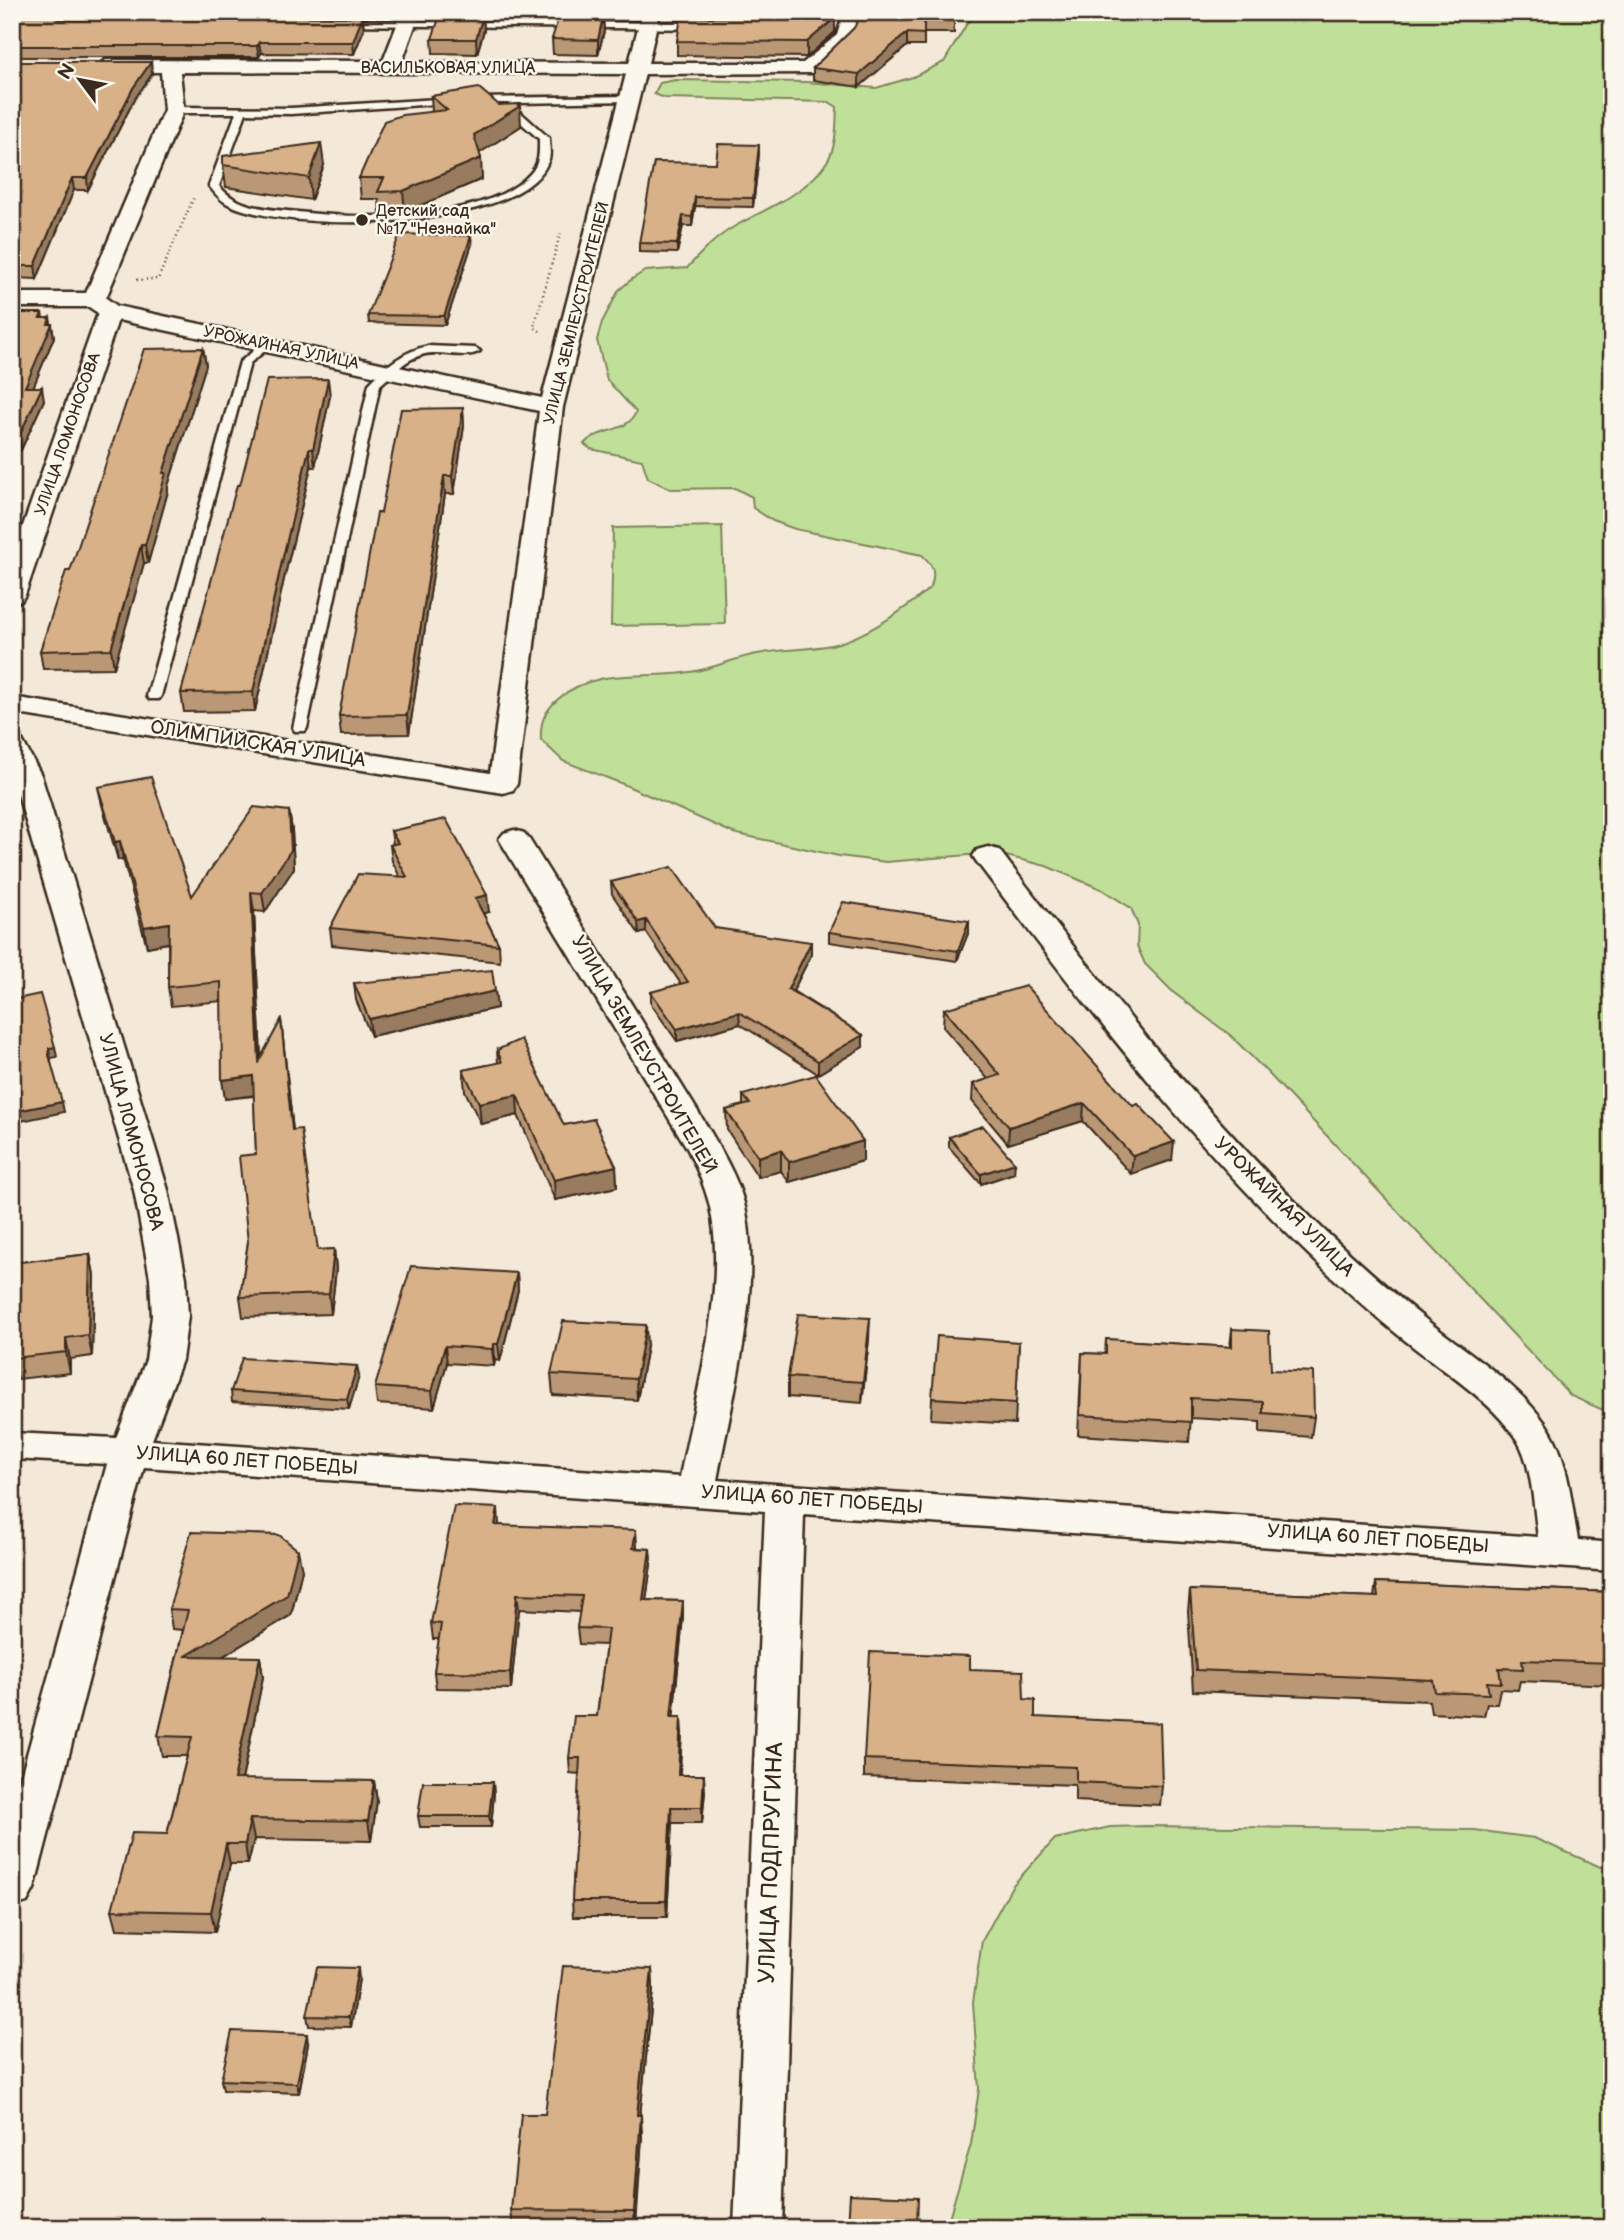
<svg xmlns="http://www.w3.org/2000/svg" width="1624" height="2240" font-family="'Balsamiq Sans',sans-serif">
<style>
.green{fill:#c0e099;stroke:#7e855c;stroke-width:2}
.lines{fill:none;stroke-linecap:round;stroke-linejoin:round}
.lane-casing{stroke:#3b2a1e;stroke-width:5}
.street-casing{stroke:#3b2a1e;stroke-width:5}
.path{stroke:#3b2a1e;stroke-width:2.5;stroke-dasharray:1 3.5;stroke-linecap:butt}
.lane{fill:#fbf7ec;fill-rule:evenodd}
.street{fill:#fbf7ec;fill-rule:evenodd}
.wall{fill:#ba9876;stroke:#3b2a1e;stroke-width:2}
.shaded-wall{fill:#977c60;stroke:#3b2a1e;stroke-width:2}
.building{fill:#d8b189;stroke:#3b2a1e;stroke-width:2}
.poi-dot{fill:#3b2a1e;stroke:#fbf7ec;stroke-width:2.5}
.labels{text-anchor:middle;dominant-baseline:central;stroke-width:5;stroke-linejoin:round;paint-order:stroke}
.far-street-label{font-size:16px;fill:#3b2a1e;stroke:#fbf7ec}
.far-poi-label{font-size:16px;fill:#3b2a1e;stroke:#fbf7ec;text-anchor:start}
.street-label{font-size:19px;fill:#3b2a1e;stroke:#fbf7ec}
.near-street-label{font-size:23px;fill:#3b2a1e;stroke:#fbf7ec}
</style>
<rect width="100%" height="100%" fill="#f4e9d8"/>
<filter id="ink" filterUnits="userSpaceOnUse"><feTurbulence type="fractalNoise" baseFrequency=".0143" numOctaves="2"/><feDisplacementMap in="SourceGraphic" scale="14" xChannelSelector="R" yChannelSelector="G"/><feConvolveMatrix kernelMatrix="1 2 1 2 8 2 1 2 1" color-interpolation-filters="sRGB"/></filter>
<g filter="url(#ink)">
<!-- green -->
<g class="green">
<path d="M980 12H1612V1414L1571 1396 1268 1073 1230 1035 1174 993 1145 964 1137 946 1138 925 1131 908 1101 889 1046 866 1002 855H969L886 862 839 856 733 833 623 784 563 761 541 740C540 722 544 712 558 699 596 666 644 680 690 672 713 669 734 658 757 654 781 649 807 650 831 645 864 638 906 609 931 587 936 572 933 565 922 555L795 529 773 521 753 508 752 497 735 488 670 489 648 478 642 460 591 449 584 444C598 428 628 433 636 412L607 380 597 340 602 322 619 290 632 279 645 271 687 268C701 253 714 239 732 228 764 209 808 194 828 160 837 144 836 124 837 107L829 102 665 98 654 94 660 83 675 80 807 82 876 88 913 77 944 62 968 22Z"/>
<polygon points="722,526 725,624 611,626 613,528"/>
<polygon points="1147,1826 1475,1830 1534,1838 1612,1872 1612,2228 946,2228 971,2144 979,2089 973,2002 982,1941 1012,1886 1055,1839 1110,1827"/>
</g>
<g class="lines">
<defs>
<g id="lane">
<polygon points="343,20 699,23 703,26 699,29 340,25 340,21"/>
<path d="M630 96 633 97V101L517 103 519 111 549 138C549 144 551 153 549 159 525 234 285 233 228 204 220 200 215 193 209 186L236 113H174L169 110 174 107 291 108 454 98 456 100 451 103 291 114 246 113 219 186C238 209 270 209 298 212 357 219 487 222 530 174 540 163 539 153 539 139L511 114 508 103H473L468 100 470 98Z"/>
<polygon points="263,343 272,345 250,363 161,696 159,699 149,699 147,696 240,362"/>
<path d="M428 346 475 348 480 351C467 360 441 350 425 354 404 359 395 373 380 385L307 728 305 731H295L293 728 369 384C386 366 402 352 428 346Z"/>
</g>
<g id="street">
<path d="M402 12H420L402 62 629 63 642 12H660L648 63H803L837 35 844 12H862C859 41 839 54 818 71L811 73 645 74 563 407 517 784 513 790 503 793 12 713V697L490 773 539 411 118 320 25 595 21 601 12 603V557L98 313 89 307H12V293H86L164 110 161 72H106L96 66 106 60 383 61ZM180 72 626 74 542 398 117 306 106 298 184 110Z"/>
<path d="M12 738 22 740 41 775 168 1190 186 1278 188 1316 182 1360 152 1440 680 1477C695 1398 729 1282 709 1203 704 1184 696 1166 687 1148L499 839 504 833 514 830 524 833 529 839 710 1131C723 1154 737 1177 744 1203 764 1284 732 1399 717 1480L1538 1537C1534 1510 1532 1463 1517 1440 1491 1400 1447 1374 1411 1345 1373 1316 1338 1283 1304 1250 1182 1132 1079 998 977 862L973 856 977 850 988 847 999 850C1101 984 1204 1115 1326 1232 1361 1264 1397 1297 1434 1326 1473 1356 1516 1383 1545 1423 1569 1456 1571 1502 1578 1540L1612 1543V1571L804 1514 782 2228H734L765 1511 144 1467 34 1889 27 1902 12 1907V1809L107 1464 12 1459V1433L116 1438 146 1360 152 1316 150 1278 134 1190 12 774Z"/>
</g>
</defs>
<!-- lane casing -->
<use href="#lane" class="lane-casing"/>
<!-- street casing -->
<use href="#street" class="street-casing"/>
<!-- path -->
<g class="path">
<polyline points="137,280 158,279 194,197"/>
<polyline points="540,331 534,327 561,231"/>
</g>
<!-- lane -->
<use href="#lane" class="lane"/>
<!-- street -->
<use href="#street" class="street"/>
</g>
<!-- wall -->
<g class="wall">
<polygon points="12,12 70,12 66,19 161,20 164,12 378,12 377,14 369,14 368,18 363,18 364,29 354,54 261,53 259,57 12,57"/>
<polygon points="443,12 488,12 486,19 483,19 484,30 477,54 433,53 432,39 444,15"/>
<polygon points="562,12 608,12 606,20 603,20 604,31 598,55 553,54 552,39 562,16"/>
<polygon points="684,12 842,12 838,21 835,21 835,32 807,57 677,55 677,41 684,17"/>
<polygon points="954,12 954,33 924,33 924,46 907,46 859,87 813,80 813,68 854,28"/>
<polygon points="12,62 151,62 152,74 134,100 88,190 74,190 37,279 12,278"/>
<polygon points="431,96 521,126 479,153 482,179 405,212 380,213 379,199 361,199 359,178 432,112"/>
<polygon points="759,154 753,207 695,206 692,226 683,226 677,253 639,252 639,243 716,163"/>
<polygon points="223,165 324,165 311,200 226,187"/>
<polygon points="472,244 445,325 369,323 368,315"/>
<polygon points="12,313 42,313 43,318 52,324 54,337 33,387 44,400 21,450 12,450"/>
<polygon points="203,348 206,365 168,486 168,491 148,563 144,563 114,668 43,669 40,651 70,571"/>
<polygon points="330,396 315,467 311,467 284,579 255,711 184,712 181,693 240,485"/>
<polygon points="463,408 464,426 454,494 445,494 409,734 341,735 339,716 381,513"/>
<polygon points="98,787 192,896 289,811 292,830 294,868 265,912 254,911 261,1058 281,1020 293,1130 318,1250 334,1249 336,1269 331,1314 243,1317 240,1297 248,1242 256,1154 254,1096 225,1099 222,1001 171,1006 168,987 168,943 147,947 123,859 118,860 102,805"/>
<polygon points="391,831 489,912 483,913 499,945 500,962 332,945 330,928 400,877 392,861 390,845 393,844"/>
<polygon points="611,882 715,928 811,955 793,991 863,1035 863,1047 818,1074 740,1024 677,1041 651,1004 651,992 681,984 646,932 639,934 612,894"/>
<polygon points="969,921 969,931 957,961 829,942 829,932"/>
<polygon points="354,983 495,991 497,1008 371,1036 356,1000"/>
<polygon points="944,1009 1172,1160 1131,1174 1083,1121 1008,1144 972,1101 973,1084 988,1079 943,1027"/>
<polygon points="497,1050 564,1125 616,1166 617,1187 555,1200 518,1115 481,1124 465,1091 463,1070 498,1063"/>
<polygon points="743,1095 863,1141 863,1161 789,1182 781,1171 758,1177 727,1130 726,1110 743,1105"/>
<polygon points="949,1137 1014,1173 981,1184 949,1147"/>
<polygon points="90,1254 94,1275 92,1356 70,1359 70,1373 18,1379 15,1365 12,1365 12,1263"/>
<polygon points="517,1273 518,1290 500,1361 495,1360 494,1366 447,1363 434,1408 377,1404 375,1387"/>
<polygon points="1232,1329 1271,1370 1314,1417 1311,1437 1260,1433 1260,1422 1191,1418 1189,1442 1078,1435 1082,1353 1105,1354 1106,1339 1230,1347"/>
<polygon points="869,1339 862,1403 788,1397 788,1377"/>
<polygon points="1019,1342 1015,1424 931,1419 932,1398"/>
<polygon points="647,1346 637,1400 553,1395 551,1374"/>
<polygon points="359,1376 349,1409 232,1402 231,1391"/>
<polygon points="499,1525 637,1546 637,1548 650,1549 651,1564 646,1600 683,1601 683,1617 673,1717 682,1733 679,1775 705,1791 702,1823 672,1823 667,1917 573,1917 572,1901 580,1774 570,1773 569,1758 597,1716 606,1645 579,1644 577,1628 580,1612 519,1609 511,1689 436,1688 434,1672 439,1639 433,1639 431,1623"/>
<polygon points="302,1570 291,1615 222,1657 260,1657 263,1677 242,1780 374,1781 377,1801 371,1841 254,1839 248,1864 230,1864 215,1932 117,1929 112,1910 167,1834 187,1756 162,1756 158,1736 183,1630 172,1629 169,1609"/>
<polygon points="1376,1582 1612,1592 1612,1685 1520,1681 1518,1690 1500,1689 1497,1704 1487,1704 1484,1716 1431,1713 1429,1701 1193,1691 1188,1611 1190,1590 1374,1597"/>
<polygon points="970,1669 1024,1699 1035,1717 1162,1786 1160,1805 1075,1801 1075,1785 864,1777 864,1759"/>
<polygon points="494,1793 491,1827 420,1827 418,1816"/>
<polygon points="652,1969 653,1990 640,2115 642,2136 636,2228 513,2228 511,2210 545,2114"/>
<polygon points="359,1979 351,2027 309,2026 307,2016"/>
<polygon points="308,2044 299,2093 223,2090 221,2080"/>
</g>
<!-- shaded-wall -->
<g class="shaded-wall">
<polygon points="62,12 70,12 60,30 58,19"/>
<polygon points="213,12 220,12 221,17 214,22"/>
<polygon points="483,15 484,30 477,54 476,39"/>
<polygon points="603,16 604,31 598,55 598,40"/>
<polygon points="362,17 364,29 354,54 353,42"/>
<polygon points="835,18 835,32 807,57 807,42"/>
<polygon points="907,33 907,46 859,87 859,74"/>
<polygon points="259,42 261,53 259,57 257,46"/>
<polygon points="151,62 152,74 134,100 88,190 87,178 133,88"/>
<polygon points="520,106 521,126 475,156 474,135"/>
<polygon points="321,143 324,165 311,200 309,178"/>
<polygon points="759,145 759,154 753,207 753,198"/>
<polygon points="481,158 482,179 405,212 403,191"/>
<polygon points="72,178 74,190 37,279 35,266"/>
<polygon points="695,197 695,206 692,226 692,217"/>
<polygon points="683,216 683,226 677,253 677,244"/>
<polygon points="471,236 472,244 445,325 444,316"/>
<polygon points="50,318 54,337 28,400 25,387"/>
<polygon points="203,348 206,365 168,486 168,491 148,563 145,545 163,473"/>
<polygon points="328,379 330,396 315,467 313,449"/>
<polygon points="42,387 44,400 21,450 19,436"/>
<polygon points="463,408 464,426 454,494 452,476"/>
<polygon points="309,449 311,467 284,579 255,711 253,692 282,561"/>
<polygon points="444,476 445,494 409,734 407,715"/>
<polygon points="141,545 144,563 114,668 111,649"/>
<polygon points="289,811 292,830 294,868 265,912 262,893"/>
<polygon points="120,841 123,859 118,860 115,842"/>
<polygon points="251,892 254,911 262,1080 259,1061"/>
<polygon points="487,895 489,912 476,915 475,898"/>
<polygon points="646,920 646,932 639,934 638,922"/>
<polygon points="969,921 969,931 957,961 958,951"/>
<polygon points="169,923 172,942 147,947 144,927"/>
<polygon points="811,942 811,955 788,1001 788,989"/>
<polygon points="495,991 497,1008 371,1036 369,1019"/>
<polygon points="739,1012 740,1024 677,1041 677,1029"/>
<polygon points="281,1020 283,1039 295,1149 292,1130"/>
<polygon points="863,1035 863,1047 818,1074 818,1061"/>
<polygon points="55,1047 57,1057 51,1058 51,1066 49,1048"/>
<polygon points="253,1076 256,1095 225,1099 222,1080"/>
<polygon points="517,1095 518,1115 481,1124 479,1103"/>
<polygon points="62,1102 64,1112 12,1123 12,1112"/>
<polygon points="1084,1103 1083,1121 1008,1144 1009,1127"/>
<polygon points="863,1141 863,1161 789,1182 789,1162"/>
<polygon points="1174,1142 1172,1160 1131,1174 1133,1156"/>
<polygon points="781,1150 781,1171 758,1177 758,1157"/>
<polygon points="1015,1163 1014,1173 981,1184 981,1174"/>
<polygon points="616,1166 617,1187 555,1200 554,1180"/>
<polygon points="334,1249 336,1269 331,1314 329,1294"/>
<polygon points="90,1254 94,1275 92,1356 88,1335"/>
<polygon points="517,1273 518,1290 500,1361 498,1344"/>
<polygon points="870,1318 869,1339 862,1403 863,1382"/>
<polygon points="646,1325 647,1346 637,1400 636,1379"/>
<polygon points="66,1338 70,1359 70,1373 66,1352"/>
<polygon points="494,1344 495,1360 494,1366 492,1349"/>
<polygon points="445,1346 447,1363 434,1408 432,1391"/>
<polygon points="357,1366 359,1376 349,1409 347,1399"/>
<polygon points="498,1508 499,1524 496,1540 495,1525"/>
<polygon points="636,1530 637,1546 634,1563 633,1548"/>
<polygon points="650,1549 651,1564 644,1616 643,1600"/>
<polygon points="298,1550 302,1570 291,1615 190,1676 186,1656"/>
<polygon points="517,1594 519,1609 511,1689 510,1673"/>
<polygon points="683,1601 683,1617 672,1732 671,1717"/>
<polygon points="260,1657 263,1677 238,1799 234,1779"/>
<polygon points="681,1717 682,1733 679,1791 678,1775"/>
<polygon points="704,1775 705,1791 702,1823 702,1807"/>
<polygon points="374,1781 377,1801 371,1841 368,1821"/>
<polygon points="493,1782 494,1793 491,1827 489,1816"/>
<polygon points="671,1807 672,1823 667,1917 666,1901"/>
<polygon points="250,1819 254,1839 248,1864 245,1844"/>
<polygon points="226,1844 230,1864 215,1932 211,1912"/>
<polygon points="358,1968 359,1979 351,2027 349,2017"/>
<polygon points="652,1969 653,1990 638,2136 637,2115"/>
<polygon points="307,2034 308,2044 299,2093 297,2083"/>
<polygon points="641,2115 642,2136 635,2228 634,2211"/>
</g>
<!-- building -->
<g class="building">
<polygon points="12,12 62,12 58,19 161,20 164,12 214,12 217,16 362,17 353,42 259,42 257,46 12,46"/>
<polygon points="862,12 954,12 955,20 924,20 924,34 907,33 859,74 813,68 854,28"/>
<polygon points="440,15 483,15 476,39 432,39"/>
<polygon points="559,16 603,16 598,40 552,39"/>
<polygon points="681,17 835,18 807,42 677,41"/>
<polygon points="12,62 151,62 133,88 87,178 72,178 35,266 12,266"/>
<polygon points="479,88 499,105 517,104 520,106 474,135 481,158 403,191 378,192 384,178 359,178 384,121 402,115 447,110 431,96"/>
<polygon points="321,143 309,178 223,165 223,156"/>
<polygon points="718,144 759,145 753,198 695,197 692,217 683,216 677,244 639,243 654,162 716,163"/>
<polygon points="400,234 471,236 444,316 368,315"/>
<polygon points="12,313 42,313 40,318 50,318 48,324 52,324 25,387 42,387 19,436 12,436"/>
<polygon points="203,348 163,473 166,473 145,545 141,545 111,649 40,651 66,571 70,571 144,349"/>
<polygon points="328,379 313,449 309,449 282,561 253,692 181,693 237,485 240,485 267,380"/>
<polygon points="463,408 452,476 444,476 407,715 339,716 377,513 381,513 401,409"/>
<polygon points="151,777 192,896 254,807 289,811 291,850 262,893 251,892 259,1061 281,1020 292,1130 301,1129 318,1250 334,1249 329,1294 240,1297 248,1242 239,1156 256,1154 253,1076 222,1080 221,982 168,987 169,923 144,927 120,841 115,842 98,787"/>
<polygon points="446,819 487,895 475,898 499,945 330,928 358,874 407,877 390,845 398,843 391,831"/>
<polygon points="672,867 715,928 811,942 788,989 863,1035 818,1061 739,1012 677,1029 651,992 688,982 646,920 638,922 611,882"/>
<polygon points="843,902 969,921 958,951 829,932"/>
<polygon points="492,970 495,991 369,1019 354,983"/>
<polygon points="1026,986 1133,1106 1138,1104 1174,1142 1133,1156 1084,1103 1009,1127 973,1084 1000,1075 944,1009"/>
<polygon points="40,994 55,1047 49,1048 49,1055 62,1102 12,1112 12,1000"/>
<polygon points="521,1039 564,1125 594,1119 616,1166 554,1180 517,1095 479,1103 463,1070 502,1062 497,1050"/>
<polygon points="816,1075 863,1141 789,1162 781,1150 758,1157 726,1110 750,1104 743,1095"/>
<polygon points="983,1126 1015,1163 981,1174 949,1137"/>
<polygon points="90,1254 88,1335 66,1338 66,1352 14,1358 14,1344 12,1344 12,1263"/>
<polygon points="411,1266 517,1273 498,1344 494,1344 492,1349 445,1346 432,1391 375,1387"/>
<polygon points="798,1314 870,1318 863,1382 788,1377"/>
<polygon points="563,1321 646,1325 636,1379 551,1374"/>
<polygon points="1232,1329 1269,1331 1271,1370 1313,1372 1314,1417 1263,1413 1263,1402 1191,1398 1191,1422 1080,1415 1082,1353 1106,1354 1106,1339 1232,1347"/>
<polygon points="937,1336 1019,1342 1016,1403 932,1398"/>
<polygon points="242,1358 357,1366 347,1399 231,1391"/>
<polygon points="454,1506 498,1508 495,1525 636,1530 633,1548 650,1549 643,1600 683,1601 671,1717 681,1717 678,1775 704,1775 702,1807 671,1807 666,1901 572,1901 580,1758 569,1758 574,1716 597,1716 608,1629 577,1628 582,1596 517,1594 510,1673 434,1672 441,1624 431,1623"/>
<polygon points="191,1532 279,1535 298,1550 287,1595 186,1656 260,1657 234,1779 374,1781 368,1821 250,1819 245,1844 226,1844 211,1912 112,1910 132,1833 167,1834 192,1737 158,1736 188,1610 169,1609"/>
<polygon points="1376,1582 1612,1592 1612,1663 1522,1660 1523,1669 1499,1668 1501,1683 1487,1682 1489,1694 1435,1692 1433,1680 1196,1670 1190,1590 1378,1597"/>
<polygon points="870,1652 970,1656 970,1669 1023,1671 1024,1699 1035,1700 1035,1717 1160,1723 1162,1786 1076,1782 1076,1767 864,1759"/>
<polygon points="423,1782 493,1782 489,1816 418,1816"/>
<polygon points="563,1966 652,1969 637,2115 641,2115 634,2211 511,2210 521,2114 545,2114"/>
<polygon points="317,1967 358,1968 349,2017 307,2016"/>
<polygon points="232,2031 307,2034 297,2083 221,2080"/>
<polygon points="850,2194 918,2197 917,2228 848,2228"/>
</g>
</g>
<!-- markers -->
<circle class="poi-dot" cx="362" cy="220" r="7"/>
<g class="labels">
<!-- far-street labels -->
<g class="far-street-label">
<text x="448" y="68">ВАСИЛЬКОВАЯ УЛИЦА</text>
<text transform="translate(577 313) rotate(-76)">УЛИЦА ЗЕМЛЕУСТРОИТЕЛЕЙ</text>
<text transform="translate(281 348) rotate(12)">УРОЖАЙНАЯ УЛИЦА</text>
<text transform="translate(68 434) rotate(-71)">УЛИЦА ЛОМОНОСОВА</text>
</g>
<!-- far-poi labels -->
<g class="far-poi-label">
<text x="376" y="211">Детский сад<tspan x="376" dy="18">№17 "Незнайка"</tspan></text>
</g>
<!-- street labels -->
<g class="street-label">
<text transform="translate(258 744) rotate(9)">ОЛИМПИЙСКАЯ УЛИЦА</text>
<text transform="translate(644 1055) rotate(60)">УЛИЦА ЗЕМЛЕУСТРОИТЕЛЕЙ</text>
<text transform="translate(131 1132) rotate(75)">УЛИЦА ЛОМОНОСОВА</text>
<text transform="translate(1284 1207) rotate(45)">УРОЖАЙНАЯ УЛИЦА</text>
<text transform="translate(247 1461) rotate(4)">УЛИЦА 60 ЛЕТ ПОБЕДЫ</text>
<text transform="translate(812 1500) rotate(4)">УЛИЦА 60 ЛЕТ ПОБЕДЫ</text>
<text transform="translate(1378 1539) rotate(4)">УЛИЦА 60 ЛЕТ ПОБЕДЫ</text>
</g>
<!-- near-street labels -->
<g class="near-street-label">
<text transform="translate(771 1863) rotate(-88)">УЛИЦА ПОДПРУГИНА</text>
</g>
</g>
<!-- margin -->
<rect width="1624" height="2240" fill="none" stroke="#fbf7ec" stroke-width="42"/>
<rect x="21" y="21" width="1582" height="2198" fill="none" stroke="#3b2a1e" stroke-width="2.5" filter="url(#ink)"/>
<!-- north arrow -->
<g transform="translate(80 80) rotate(302)" stroke="#fbf7ec" stroke-width="5" paint-order="stroke">
<path d="M0-5L12 26L0 18L-12 26Z" fill="#3b2a1e"/>
<text y="-10" font-size="19" font-weight="bold" text-anchor="middle" fill="#3b2a1e">N</text>
</g>
</svg>
